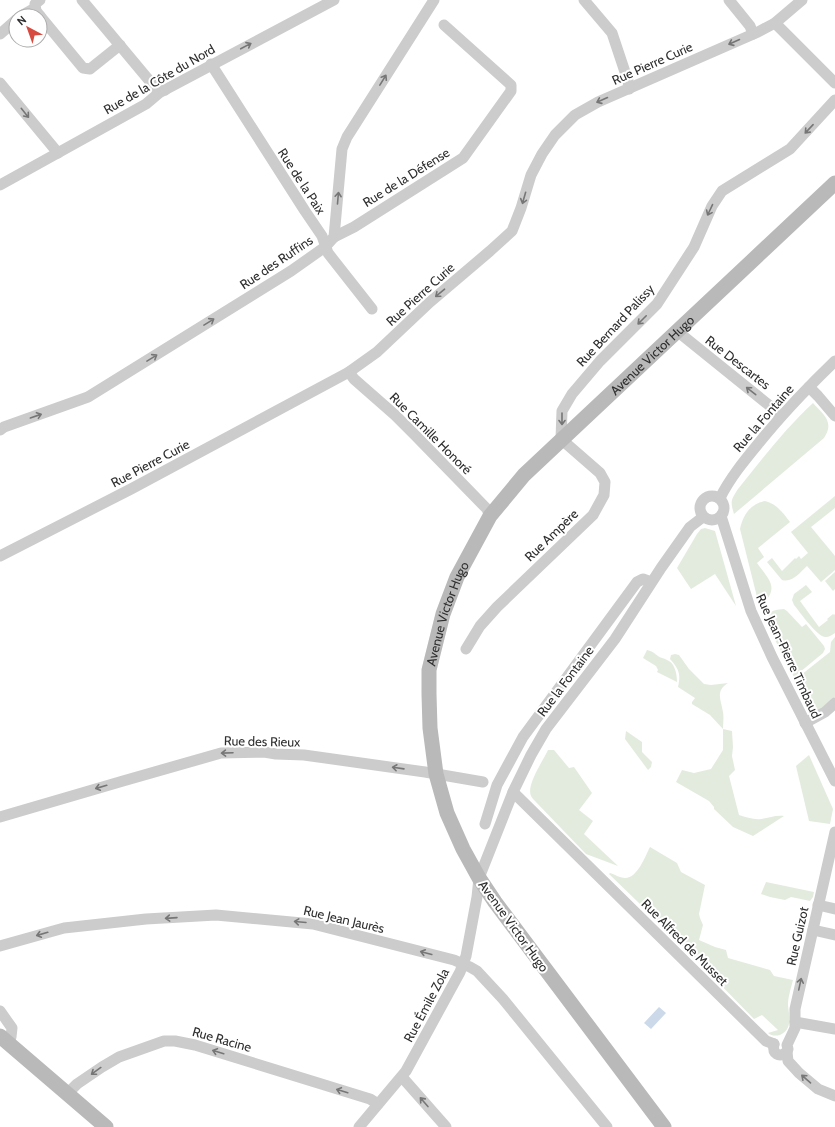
<svg xmlns="http://www.w3.org/2000/svg" width="835" height="1127" font-family="Cabin,sans-serif">
<style>
.green{fill:#e3ebde}
.water{fill:#cbd9e9}
.lines{fill:none;stroke-linecap:round;stroke-linejoin:round}
.street{stroke:#ccc;stroke-width:11}
.secondary{stroke:#b9b9b9;stroke-width:15}
.oneway{stroke:#767676}
.labels{text-anchor:middle;dominant-baseline:central;stroke-width:4;stroke-linejoin:round;paint-order:stroke}
.street-label{font-size:13px;fill:#2f2f2f;stroke:#fff}
</style>
<rect width="100%" height="100%" fill="#fff"/>
<!-- green -->
<g class="green">
<path d="M813 403C823 414 835 422 824 438L734 514C730 501 731 500 738 489 762 459 785 429 813 403Z"/>
<path d="M835 496V508L811 527 835 556V570L821 582 807 566C800 572 793 583 782 580L767 562 772 558 782 571 795 558 796 559 799 556 801 559 808 553 791 532Z"/>
<path d="M765 501C777 504 783 513 790 522L758 548 764 557 757 563C766 576 779 586 766 600L760 601 757 597 740 529C743 515 751 503 765 501Z"/>
<polygon points="705,528 715,531 736,606 715,574 691,589 677,568 697,534 701,529"/>
<polygon points="835,572 835,589 833,591 825,581"/>
<path d="M806 585 812 592 800 601 819 627 828 620 827 619 833 614 834 615 835 614V633C832 635 829 637 826 637 818 638 800 612 794 605L792 600 794 594Z"/>
<path d="M784 609 787 611 802 627 806 624 824 646 825 649 823 653 794 677 769 628C765 613 770 610 784 609Z"/>
<polygon points="835,637 835,697 819,710 813,712 810,709 796,679 830,652 831,642"/>
<path d="M647 650C652 651 654 653 658 656 660 658 664 658 667 660 675 663 677 674 677 682L657 672 658 670 656 666 643 658Z"/>
<path d="M675 654 679 655 689 669 704 684 711 685 728 683C715 691 721 700 723 712 724 717 723 724 723 729L732 731 733 747 732 756 735 770 729 776 739 815C746 817 754 820 761 819 769 818 775 815 784 816L753 836 733 827 714 809V807L709 801 676 782 682 770 694 773 711 769 723 750V729L710 715 692 704V702L695 698 678 687C681 674 679 669 670 659L671 655Z"/>
<polygon points="626,731 642,742 642,752 652,762 651,767 648,770 625,739"/>
<path d="M548 750H554L569 768 574 767 592 793 579 810 593 821 584 834 618 866 586 854 535 801C534 800 532 798 531 796 526 785 543 761 548 750Z"/>
<polygon points="809,755 833,809 830,824 809,821 796,766"/>
<path d="M650 847 677 863 681 872 705 885 699 914 700 918 703 925 699 940 715 947 726 950 728 958 770 970 774 976 793 980C791 988 788 997 788 1005 789 1016 793 1029 780 1035 775 1036 772 1036 768 1033L778 1030 762 1015 754 1019 671 934 609 874 610 873C614 874 620 878 625 878 638 878 645 856 650 847Z"/>
<polygon points="766,882 814,892 813,897 810,901 796,898 791,897 785,900 770,897 761,894"/>
</g>
<!-- water -->
<polygon class="water" points="659,1007 666,1013 651,1029 644,1023"/>
<g class="lines">
<!-- street -->
<g class="street">
<polyline points="82,0 153,85 156,88 165,90"/>
<polyline points="584,0 612,33 628,81 629,89"/>
<polyline points="729,0 750,26 753,34"/>
<polyline points="21,16 35,8"/>
<polyline points="40,16 83,68 90,69 120,45"/>
<polyline points="40,16 36,11 35,4 40,0"/>
<polyline points="775,23 835,83"/>
<polyline points="0,34 16,20"/>
<polyline points="211,64 305,211 322,236 328,253 372,309"/>
<polyline points="0,83 58,153"/>
<polyline points="0,185 146,104 159,93 334,0"/>
<polyline points="334,237 354,227 463,158 511,91 511,85 444,25"/>
<polyline points="677,331 770,406 781,416"/>
<polyline points="349,372 354,379 395,415 415,435 487,509 490,516"/>
<polyline points="809,387 818,396 835,416"/>
<polyline points="0,430 4,427 88,397 291,271 325,247 334,237 342,149 347,137 434,0"/>
<circle cx="712" cy="508" r="12"/>
<path d="M720 498C730 478 744 461 758 444 782 414 808 387 835 361"/>
<polyline points="721,516 751,611 772,657 835,781"/>
<polyline points="0,556 131,489 349,372 377,352 430,302 490,251 512,231 521,208 531,175 542,154 555,135 575,115 598,102 758,32 775,23 802,0"/>
<polyline points="466,649 480,626 497,607 593,515 604,495 605,482 600,473 561,439 562,411 572,394 600,361 657,304 694,247 712,206 722,191 790,149 835,100"/>
<polyline points="805,723 825,712 835,703"/>
<polyline points="513,792 766,1041 774,1044"/>
<polyline points="0,817 123,781 221,753 264,752 276,754 304,755 425,772 483,782"/>
<polyline points="485,824 497,785 523,737 637,582 643,579 651,582"/>
<polyline points="835,832 795,1009 795,1028 787,1045 788,1049 787,1052 788,1061 799,1073 818,1089 835,1096"/>
<polyline points="818,905 835,909"/>
<polyline points="813,930 835,935"/>
<polyline points="0,946 64,928 146,919 216,915 313,924 454,960 470,967 477,971 503,999 607,1127"/>
<polyline points="0,1011 12,1028 11,1037 7,1043"/>
<polyline points="795,1022 835,1029"/>
<path d="M774 1044C772 1054 779 1058 787 1052"/>
<polyline points="402,1077 446,1127"/>
<polyline points="67,1094 77,1084 102,1067 119,1057 164,1041 175,1041 195,1045 370,1099 378,1104"/>
<polyline points="359,1127 406,1071 460,972 466,956 477,897 479,878 513,792 531,755 546,729 615,639 661,568 690,527 703,517"/>
</g>
<!-- secondary -->
<g class="secondary">
<polyline points="0,1036 106,1127"/>
<path id="s1" d="M664 1127 495 902 479 878 463 849 447 813 436 774 430 728 429 694V670L443 614 457 577 490 516 524 475 835 183"/>
</g>
</g>
<!-- one-way arrows -->
<defs><path id="oneway-shaft" d="M-6 0H5M1.5-3L5.5 0L1.5 3" fill="none" stroke-width="1.6" stroke-linecap="round" stroke-linejoin="round"/></defs>
<g class="oneway">
<use href="#oneway-shaft" transform="translate(734 42) rotate(156)"/>
<use href="#oneway-shaft" transform="translate(246 46) rotate(-28)"/>
<use href="#oneway-shaft" transform="translate(383 80) rotate(-58)"/>
<use href="#oneway-shaft" transform="translate(602 100) rotate(156)"/>
<use href="#oneway-shaft" transform="translate(25 113) rotate(51)"/>
<use href="#oneway-shaft" transform="translate(809 129) rotate(133)"/>
<use href="#oneway-shaft" transform="translate(338 198) rotate(-85)"/>
<use href="#oneway-shaft" transform="translate(524 198) rotate(106)"/>
<use href="#oneway-shaft" transform="translate(710 210) rotate(115)"/>
<use href="#oneway-shaft" transform="translate(440 293) rotate(140)"/>
<use href="#oneway-shaft" transform="translate(642 320) rotate(135)"/>
<use href="#oneway-shaft" transform="translate(209 322) rotate(-32)"/>
<use href="#oneway-shaft" transform="translate(152 358) rotate(-32)"/>
<use href="#oneway-shaft" transform="translate(751 391) rotate(-142)"/>
<use href="#oneway-shaft" transform="translate(36 416) rotate(-19)"/>
<use href="#oneway-shaft" transform="translate(562 419) rotate(90)"/>
<use href="#oneway-shaft" transform="translate(227 753) rotate(178)"/>
<use href="#oneway-shaft" transform="translate(398 768) rotate(-172)"/>
<use href="#oneway-shaft" transform="translate(101 787) rotate(164)"/>
<use href="#oneway-shaft" transform="translate(171 918) rotate(176)"/>
<use href="#oneway-shaft" transform="translate(300 922) rotate(-175)"/>
<use href="#oneway-shaft" transform="translate(42 934) rotate(164)"/>
<use href="#oneway-shaft" transform="translate(426 953) rotate(-165)"/>
<use href="#oneway-shaft" transform="translate(800 984) rotate(-78)"/>
<use href="#oneway-shaft" transform="translate(218 1052) rotate(-163)"/>
<use href="#oneway-shaft" transform="translate(96 1071) rotate(144)"/>
<use href="#oneway-shaft" transform="translate(806 1079) rotate(-139)"/>
<use href="#oneway-shaft" transform="translate(342 1091) rotate(-163)"/>
<use href="#oneway-shaft" transform="translate(424 1102) rotate(-131)"/>
</g>
<g class="labels">
<!-- street labels -->
<g class="street-label">
<text transform="translate(652 63) rotate(-24)">Rue Pierre Curie</text>
<text transform="translate(159 79) rotate(-30)">Rue de la Côte du Nord</text>
<text transform="translate(406 177) rotate(-32)">Rue de la Défense</text>
<text transform="translate(302 181) rotate(57)">Rue de la Paix</text>
<text transform="translate(276 262) rotate(-34)">Rue des Ruffins</text>
<text transform="translate(420 294) rotate(-42)">Rue Pierre Curie</text>
<text transform="translate(615 325) rotate(-47)">Rue Bernard Palissy</text>
<text stroke="none"><textPath href="#s1" startOffset="923">Avenue Victor Hugo</textPath></text>
<text transform="translate(738 362) rotate(38)">Rue Descartes</text>
<text transform="translate(763 418) rotate(-49)">Rue la Fontaine</text>
<text transform="translate(431 433) rotate(45)">Rue Camille Honoré</text>
<text transform="translate(150 463) rotate(-28)">Rue Pierre Curie</text>
<text transform="translate(551 535) rotate(-44)">Rue Ampère</text>
<text stroke="none"><textPath href="#s1" startOffset="587">Avenue Victor Hugo</textPath></text>
<text transform="translate(789 656) rotate(65)">Rue Jean-Pierre Timbaud</text>
<text transform="translate(565 681) rotate(-53)">Rue la Fontaine</text>
<text transform="translate(262 741) rotate(1)">Rue des Rieux</text>
<text transform="translate(344 919) rotate(13)">Rue Jean Jaurès</text>
<text transform="translate(514 926) rotate(54)">Avenue Victor Hugo</text>
<text transform="translate(797 936) rotate(-77)">Rue Guizot</text>
<text transform="translate(685 942) rotate(45)">Rue Alfred de Musset</text>
<text transform="translate(426 1005) rotate(-62)">Rue Émile Zola</text>
<text transform="translate(222 1039) rotate(16)">Rue Racine</text>
</g>
</g>
<!-- north arrow -->
<g transform="translate(28 28) rotate(319)"><circle r="19" fill="#ffffff" stroke="#acacac"/>
<path d="M0-3L7 15L0 10L-7 15Z" fill="#d74a3f"/>
<text y="-6" font-size="11" font-weight="bold" text-anchor="middle" fill="#2f2f2f">N</text>
</g>
</svg>
